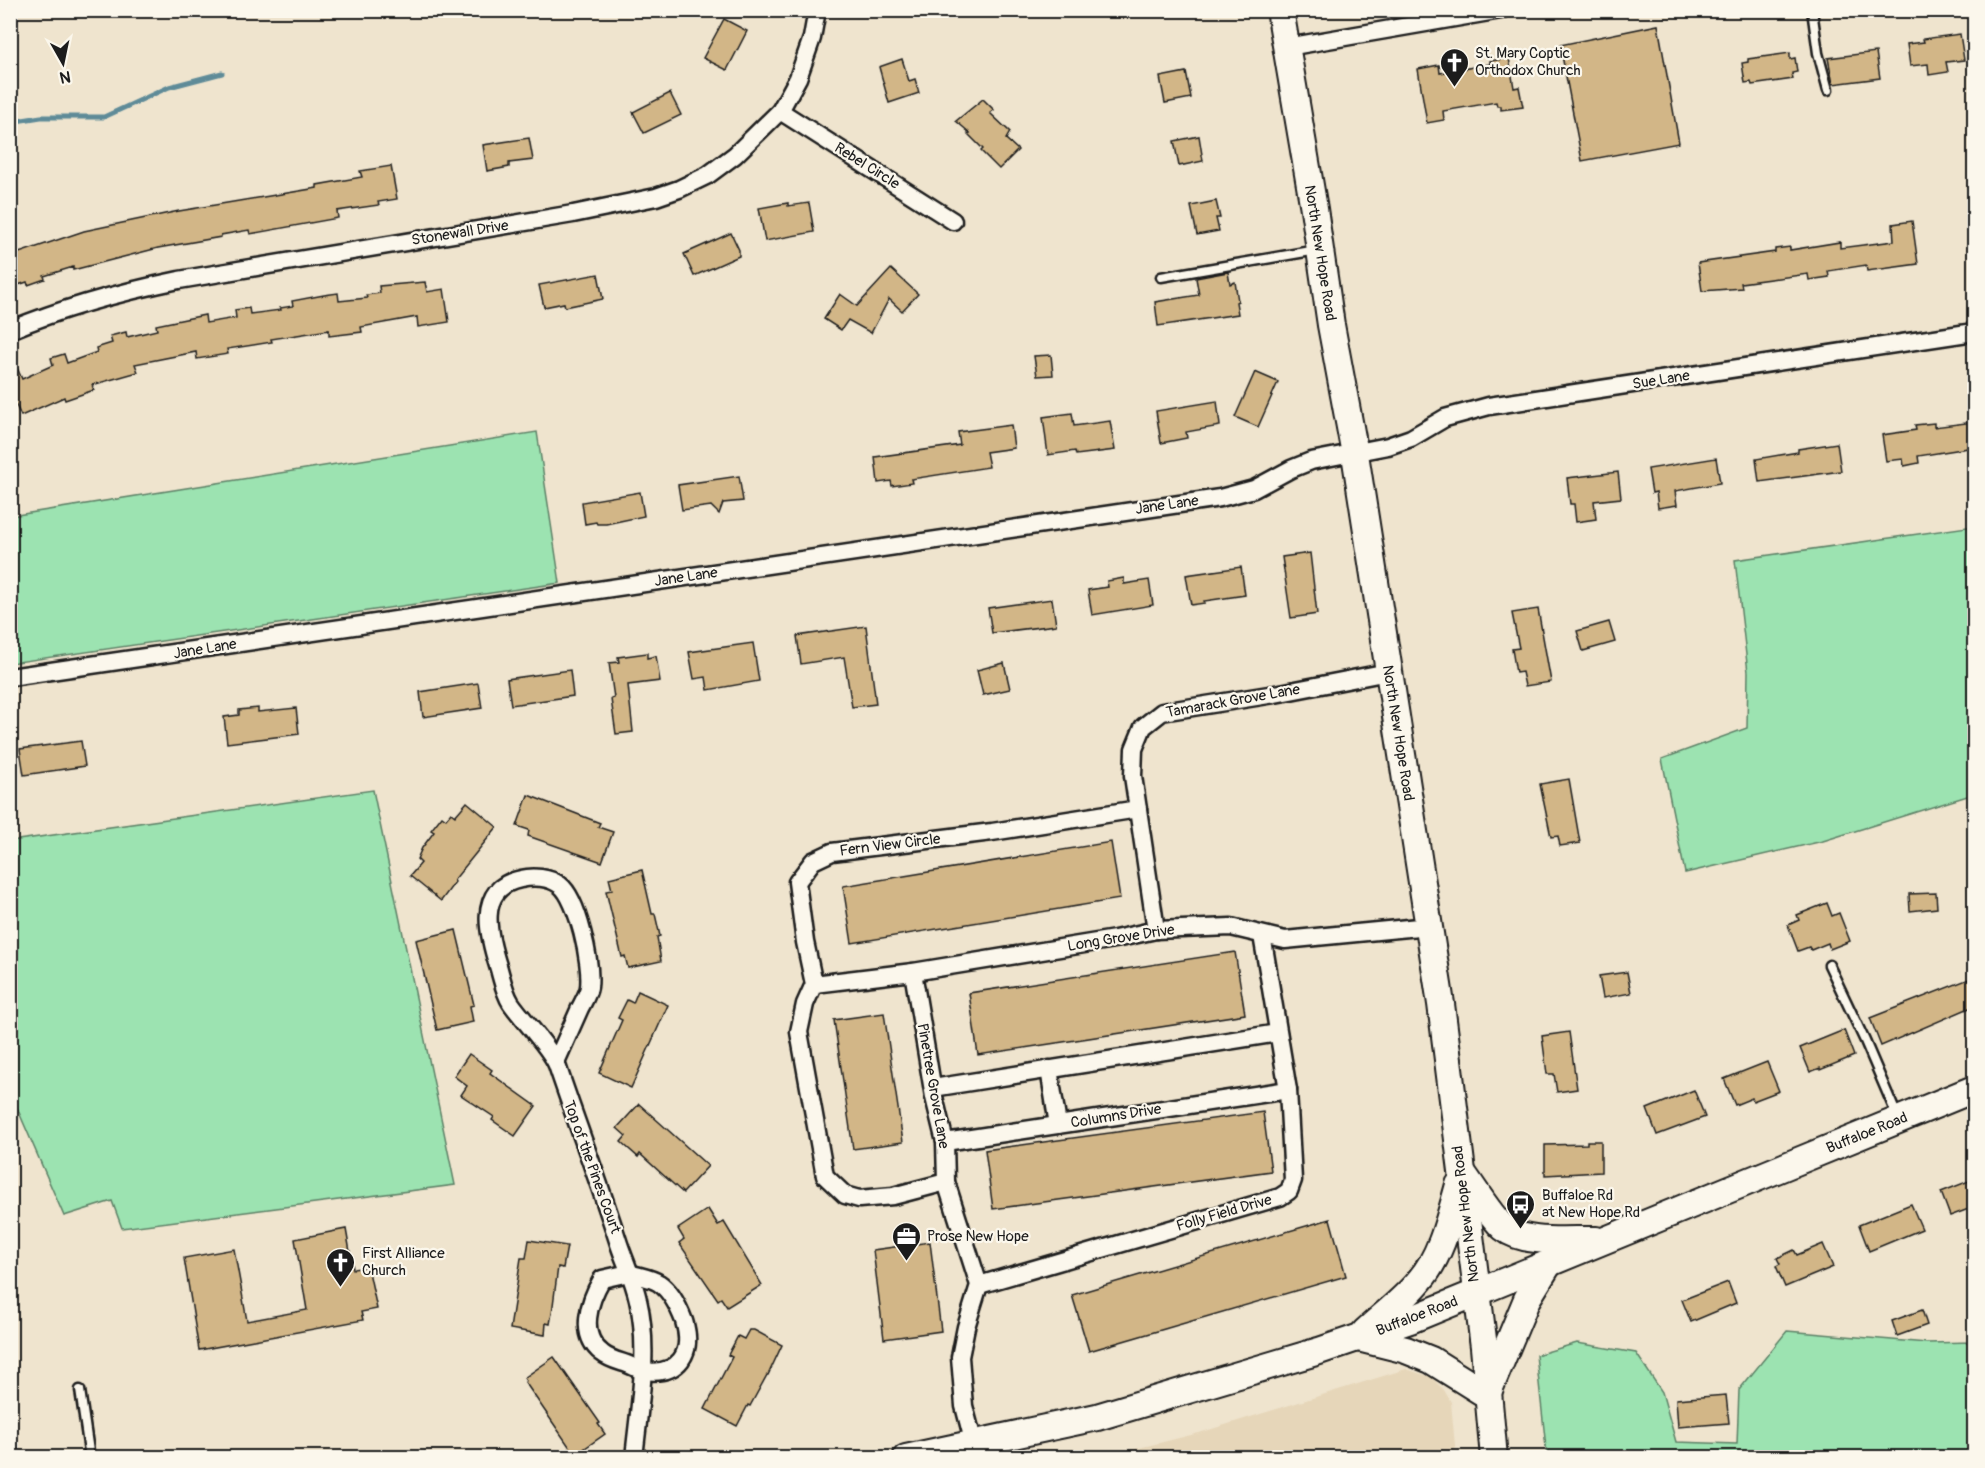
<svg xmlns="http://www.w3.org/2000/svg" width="1985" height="1468" font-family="Pangolin,sans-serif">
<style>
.built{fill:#e6d6b9}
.green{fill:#9ce3b1;stroke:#5c8066;stroke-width:1.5}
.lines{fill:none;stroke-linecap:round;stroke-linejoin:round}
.stream{stroke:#5e8b98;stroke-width:5}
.building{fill:#d2b687;stroke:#1c1c1c;stroke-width:1.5}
.service-casing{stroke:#1c1c1c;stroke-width:13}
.minor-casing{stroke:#1c1c1c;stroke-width:21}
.primary-casing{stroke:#1c1c1c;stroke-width:30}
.service{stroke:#fbf7ec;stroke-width:8}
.minor{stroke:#fbf7ec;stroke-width:16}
.primary{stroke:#fbf7ec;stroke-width:26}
.labels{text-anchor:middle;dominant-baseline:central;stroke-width:4.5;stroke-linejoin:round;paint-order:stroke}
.poi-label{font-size:15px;fill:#1c1c1c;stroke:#fbf7ec;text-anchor:start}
.street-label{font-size:15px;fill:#1c1c1c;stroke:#fbf7ec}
</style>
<rect width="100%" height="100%" fill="#efe4ce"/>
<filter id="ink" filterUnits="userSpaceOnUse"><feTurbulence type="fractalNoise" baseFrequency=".0167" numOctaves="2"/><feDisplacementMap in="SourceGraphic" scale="12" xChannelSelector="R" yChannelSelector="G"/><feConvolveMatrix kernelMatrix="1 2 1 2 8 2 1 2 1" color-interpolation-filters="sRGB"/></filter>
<g filter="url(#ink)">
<!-- built -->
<polygon class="built" points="1406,1369 1431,1377 1444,1390 1451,1402 1456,1457 1103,1457 1199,1433"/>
<!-- green -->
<g class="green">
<polygon points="537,432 560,583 11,663 11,516"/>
<polygon points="1974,526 1974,794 1823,841 1685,873 1662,759 1747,728 1748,672 1735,560"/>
<polygon points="373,790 455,1185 122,1228 112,1201 64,1216 11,1094 11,841"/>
<polygon points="1787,1331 1927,1343 1974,1342 1974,1457 1547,1457 1536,1355 1577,1343 1636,1353 1662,1392 1676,1442 1737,1444 1739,1390"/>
</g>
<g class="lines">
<!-- stream -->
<polyline class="stream" points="10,122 41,117 104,117 169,87 222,73"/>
</g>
<!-- building -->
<g class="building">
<polygon points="724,19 747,31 727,70 703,58"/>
<polygon points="1658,25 1679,143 1582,161 1560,45"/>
<polygon points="1960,34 1964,60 1946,62 1948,72 1929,75 1928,64 1910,66 1907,44 1924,42 1923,39"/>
<polygon points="1876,52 1880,78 1833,84 1828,58"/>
<polygon points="1790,53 1790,59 1795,58 1797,72 1792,73 1793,79 1752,85 1751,82 1745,83 1742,63 1748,62 1748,59"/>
<polygon points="1509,58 1514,88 1519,87 1523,107 1501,110 1501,106 1497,106 1496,102 1443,111 1444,120 1427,123 1418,69 1439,65 1440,73 1490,64 1490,61"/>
<polygon points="902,59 909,81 915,79 919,93 889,103 879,67"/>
<polygon points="1186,72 1191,98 1165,103 1160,77"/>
<polygon points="670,93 681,115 644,133 633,112"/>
<polygon points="983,99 994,110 990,113 1010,132 1006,139 1018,150 999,169 981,151 983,149 968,134 970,133 956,121"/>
<polygon points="1199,136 1203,161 1179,166 1174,141"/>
<polygon points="529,138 533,160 509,163 509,167 487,171 483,145"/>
<polygon points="391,166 397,199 378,202 379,205 337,211 338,218 250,234 249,230 221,235 221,237 158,248 73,270 73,267 44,276 45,279 28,285 27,282 15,286 10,273 10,256 84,231 179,211 317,188 317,185 362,177 360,171"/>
<polygon points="1216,201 1220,218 1216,218 1219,231 1197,235 1191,206"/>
<polygon points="788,203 788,206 809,203 814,232 765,241 759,208"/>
<polygon points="1912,221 1918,264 1867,271 1866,265 1828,271 1829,277 1809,280 1808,274 1741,283 1742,288 1702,291 1698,263 1775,252 1775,249 1790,247 1790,250 1840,242 1840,248 1894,241 1893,224"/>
<polygon points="731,233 739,250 739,256 694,276 684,254"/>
<polygon points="891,269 918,294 902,311 889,299 871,333 848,320 841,330 824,319 840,294 857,306"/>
<polygon points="1228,272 1230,284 1235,282 1238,301 1236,302 1238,314 1158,326 1155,302 1199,295 1196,278"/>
<polygon points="598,274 603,299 565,307 564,303 544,307 539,285"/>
<polygon points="425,282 427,292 444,289 449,322 418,327 417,317 361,327 362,332 329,336 329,330 271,339 272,342 227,349 228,354 197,359 196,352 135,364 138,372 92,385 94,390 65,400 64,397 21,416 10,392 10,352 22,379 53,365 51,358 64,354 67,363 97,352 96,348 112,343 110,336 126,332 127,337 157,330 156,325 205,315 206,323 236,318 235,310 249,308 250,314 281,310 280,308 293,306 292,301 324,295 338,293 339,301 367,298 366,295 380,293 379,286"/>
<polygon points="1051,355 1053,375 1037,376 1034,356"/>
<polygon points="1255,372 1278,382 1258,427 1235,417"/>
<polygon points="1217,401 1220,426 1186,432 1187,438 1161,443 1156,411"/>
<polygon points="1072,413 1074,426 1110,421 1115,450 1076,455 1075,451 1048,455 1043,417"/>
<polygon points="1974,422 1974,447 1918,456 1919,463 1904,466 1903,459 1886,461 1882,435 1916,430 1915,425 1934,423 1934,427"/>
<polygon points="1011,425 1014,448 986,452 989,467 911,479 912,483 892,486 891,481 878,483 875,457 960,445 958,432"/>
<polygon points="1837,443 1841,471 1759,482 1756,459 1798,452 1798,449"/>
<polygon points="1716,458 1720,483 1675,491 1677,505 1658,508 1656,492 1652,493 1648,469"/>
<polygon points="1618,472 1621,498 1594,501 1596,519 1576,522 1574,504 1570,504 1567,478"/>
<polygon points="739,476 743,501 723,503 719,514 711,506 682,510 678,485"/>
<polygon points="640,492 644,516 606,524 597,524 596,522 585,524 582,502"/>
<polygon points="1310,553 1317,614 1291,618 1282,557"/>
<polygon points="1241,567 1245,595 1204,601 1205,603 1191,605 1186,575"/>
<polygon points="1124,578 1124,584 1149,580 1153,605 1092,615 1088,590 1108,587 1107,581"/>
<polygon points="1052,599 1056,625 992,633 988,608"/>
<polygon points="1538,609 1551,682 1525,686 1522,672 1516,673 1512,649 1519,648 1512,613"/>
<polygon points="1609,622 1615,642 1583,651 1577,631"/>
<polygon points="866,626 876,704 852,707 844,657 801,664 797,636"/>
<polygon points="753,643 759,681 708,690 706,677 694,679 689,652"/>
<polygon points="647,653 647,658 656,656 660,681 628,685 633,732 616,734 611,699 614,698 609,663 619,662 618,657"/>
<polygon points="1004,663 1010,689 983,695 977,670"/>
<polygon points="570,670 573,696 511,705 507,679"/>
<polygon points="478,683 482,708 423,717 420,692"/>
<polygon points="258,708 258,712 296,708 299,734 227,743 224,717 239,715 239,710"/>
<polygon points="81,741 85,766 24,775 20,749"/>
<polygon points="1569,779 1580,843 1560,846 1558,836 1551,837 1540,784"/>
<polygon points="528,795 600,823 598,827 613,832 602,862 528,836 529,830 517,826"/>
<polygon points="467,802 497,827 454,880 455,882 441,901 410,876 421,863 417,859 422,848 434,832 431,830 442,816 446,819 451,813 455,816"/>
<polygon points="1111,842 1120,899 852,943 843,886"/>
<polygon points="642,870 652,914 655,914 660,936 657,937 661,961 628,968 625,956 622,957 606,891 612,890 609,878"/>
<polygon points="1936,893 1937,908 1910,911 1909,894"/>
<polygon points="1827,903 1832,916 1839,913 1850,941 1830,949 1828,943 1811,950 1809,947 1798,951 1788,925 1799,920 1797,915"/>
<polygon points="456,930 474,1005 470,1006 473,1022 437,1030 416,940"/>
<polygon points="1235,952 1245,1014 978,1055 969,993"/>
<polygon points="1627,972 1631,993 1603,998 1599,976"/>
<polygon points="1974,977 1974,1006 1881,1046 1870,1018"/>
<polygon points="638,991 668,1005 631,1088 599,1073 622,1020 618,1018 627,1000 633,1003"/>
<polygon points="884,1013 903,1142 853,1149 834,1020"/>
<polygon points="1844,1030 1854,1056 1820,1070 1820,1068 1810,1072 1800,1048"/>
<polygon points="1569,1032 1577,1089 1557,1092 1554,1074 1547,1074 1542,1036"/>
<polygon points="469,1054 492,1070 490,1073 536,1106 515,1136 492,1120 494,1117 461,1095 467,1086 454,1076"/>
<polygon points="1767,1062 1779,1091 1753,1101 1752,1098 1735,1105 1724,1079"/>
<polygon points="1694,1090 1705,1117 1657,1135 1647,1109"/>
<polygon points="639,1104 708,1166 683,1193 640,1154 638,1157 621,1142 626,1136 617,1128"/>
<polygon points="1263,1112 1271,1171 993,1209 985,1150"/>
<polygon points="1587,1141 1601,1141 1601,1172 1545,1175 1545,1145 1587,1144"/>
<polygon points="1974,1179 1974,1207 1950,1216 1941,1192"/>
<polygon points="1911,1204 1922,1229 1869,1251 1859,1225"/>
<polygon points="708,1209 718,1225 724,1222 762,1285 727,1307 721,1298 718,1300 679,1243 684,1239 678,1229"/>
<polygon points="1330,1219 1346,1276 1089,1351 1072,1295"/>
<polygon points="346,1229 353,1269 368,1267 377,1309 361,1312 363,1320 199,1350 184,1258 234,1249 247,1321 307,1310 295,1239"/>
<polygon points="529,1240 567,1246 563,1268 558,1267 552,1313 550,1324 546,1323 545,1335 510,1329 521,1258 526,1258"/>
<polygon points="930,1242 941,1331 884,1339 873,1250"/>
<polygon points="1823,1244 1833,1267 1785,1287 1776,1266 1780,1264 1777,1258 1794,1250 1797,1255"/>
<polygon points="1728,1282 1736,1303 1691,1322 1682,1300"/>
<polygon points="1922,1310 1927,1325 1897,1336 1892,1321"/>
<polygon points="749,1330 754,1330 782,1345 768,1375 767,1375 750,1406 748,1405 737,1426 705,1409 732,1357 728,1355 738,1336 744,1339"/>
<polygon points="554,1357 600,1423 598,1424 605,1434 575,1455 525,1382 526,1381 524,1378"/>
<polygon points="1726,1395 1729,1423 1678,1427 1676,1399"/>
</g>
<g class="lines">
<defs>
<g id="service">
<polyline points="1812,10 1818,53 1828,90"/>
<polyline points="1161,277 1317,250"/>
<polyline points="1829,965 1865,1041 1898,1118"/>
<polyline points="80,1390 90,1458"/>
</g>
<g id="minor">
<polyline points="1287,47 1501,10"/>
<polyline points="780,111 953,221"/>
<path d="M10 330C65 307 121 292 179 280L573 214 656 197 679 189 708 175 735 155 780 111 798 78 812 38 817 10"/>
<polyline points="10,677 1220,498 1254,489 1291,469 1311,461 1388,446 1411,438 1445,418 1489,406 1974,332"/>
<polyline points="1156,930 1133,776 1134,749 1143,727 1162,712 1275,694 1388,672"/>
<polyline points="913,972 934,1097 945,1142 946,1182 979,1285 966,1327 960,1357 964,1406 974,1444"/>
<polyline points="814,984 913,972 1115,939 1156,930 1231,927 1285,940 1429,926"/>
<path d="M556 1062C564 1044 572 1026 580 1008 583 1002 588 994 589 987 592 964 578 899 560 885 549 877 533 876 521 879 474 888 489 938 499 969 502 980 505 994 511 1003 522 1019 551 1049 557 1065 577 1125 600 1184 619 1244 625 1262 634 1281 638 1300 650 1350 639 1407 634 1458"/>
<polyline points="1049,1069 1058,1125"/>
<polyline points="933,1088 1278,1033"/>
<polyline points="945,1142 1288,1090"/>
<polyline points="946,1182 893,1196 859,1199 845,1195 825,1176 799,1032 805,1004 814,984 805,942 797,882 813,861 832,852 992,832 1138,809"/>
<path d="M629 1273C638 1276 652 1278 659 1283 671 1291 679 1308 684 1321 694 1353 679 1376 644 1371 638 1370 633 1366 627 1364 618 1361 609 1359 602 1353 578 1335 589 1301 602 1279Z"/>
<polyline points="979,1285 1280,1197 1289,1191 1293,1180 1288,1090 1262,935"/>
</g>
<g id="primary">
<polyline points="1280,10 1314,209 1331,325 1355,454 1441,1004 1484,1347 1494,1458"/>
<path d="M1464 1175C1475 1190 1491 1217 1504 1228 1525 1245 1570 1239 1596 1240"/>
<path d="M1365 1332C1383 1315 1405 1299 1420 1280 1442 1255 1450 1216 1459 1185"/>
<polyline points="1358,1338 1406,1350 1431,1360 1487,1395"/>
<polyline points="1489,1390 1527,1299 1548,1265"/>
<polyline points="906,1458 1097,1417 1319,1351 1410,1320 1974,1089"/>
</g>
</defs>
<!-- service casing -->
<use href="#service" class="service-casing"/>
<!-- minor casing -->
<use href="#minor" class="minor-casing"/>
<!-- primary casing -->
<use href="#primary" class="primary-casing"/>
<!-- service -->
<use href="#service" class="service"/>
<!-- minor -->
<use href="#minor" class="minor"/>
<!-- primary -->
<use href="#primary" class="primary"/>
</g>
</g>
<!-- icons -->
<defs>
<symbol id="church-pin" viewBox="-11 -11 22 30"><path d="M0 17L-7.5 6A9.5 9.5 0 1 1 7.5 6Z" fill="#1c1c1c" stroke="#fbf7ec"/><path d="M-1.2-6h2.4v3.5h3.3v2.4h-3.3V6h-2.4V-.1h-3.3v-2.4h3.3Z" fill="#fff"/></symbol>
<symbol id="bus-pin" viewBox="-11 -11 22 30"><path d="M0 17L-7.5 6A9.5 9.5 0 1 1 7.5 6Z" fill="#1c1c1c" stroke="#fbf7ec"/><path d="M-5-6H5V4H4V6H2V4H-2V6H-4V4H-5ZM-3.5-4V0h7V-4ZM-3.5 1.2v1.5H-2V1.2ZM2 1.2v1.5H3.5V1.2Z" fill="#fff"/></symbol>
<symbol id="office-pin" viewBox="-11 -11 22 30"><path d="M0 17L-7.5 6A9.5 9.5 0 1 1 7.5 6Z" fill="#1c1c1c" stroke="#fbf7ec"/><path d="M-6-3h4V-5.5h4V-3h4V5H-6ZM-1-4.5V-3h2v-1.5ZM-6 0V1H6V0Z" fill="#fff"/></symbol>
</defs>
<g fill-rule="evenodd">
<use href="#church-pin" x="1438" y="46" width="33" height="45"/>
<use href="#bus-pin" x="1504" y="1188" width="33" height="45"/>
<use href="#office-pin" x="890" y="1220" width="33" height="45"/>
<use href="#church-pin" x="324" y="1246" width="33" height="45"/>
</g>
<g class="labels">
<!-- poi labels -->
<g class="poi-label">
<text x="1475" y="53">St. Mary Coptic<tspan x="1475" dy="17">Orthodox Church</tspan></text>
<text x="1542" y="1195">Buffaloe Rd<tspan x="1542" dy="17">at New Hope Rd</tspan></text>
<text x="927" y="1236">Prose New Hope</text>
<text x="362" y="1253">First Alliance<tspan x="362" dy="17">Church</tspan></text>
</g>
<!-- street labels -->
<g class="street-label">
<text transform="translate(867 166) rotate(32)">Rebel Circle</text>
<text transform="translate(460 233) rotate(-9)">Stonewall Drive</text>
<text transform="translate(1320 253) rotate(81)">North New Hope Road</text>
<text transform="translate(1661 380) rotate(-9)">Sue Lane</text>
<text transform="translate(1167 505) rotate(-8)">Jane Lane</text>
<text transform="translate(686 577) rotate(-8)">Jane Lane</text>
<text transform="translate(205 649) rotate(-9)">Jane Lane</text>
<text transform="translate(1233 701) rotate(-10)">Tamarack Grove Lane</text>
<text transform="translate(1398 733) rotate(81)">North New Hope Road</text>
<text transform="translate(890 845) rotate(-7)">Fern View Circle</text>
<text transform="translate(1121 938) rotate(-9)">Long Grove Drive</text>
<text transform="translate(933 1086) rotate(80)">Pinetree Grove Lane</text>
<text transform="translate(1116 1116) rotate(-9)">Columns Drive</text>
<text transform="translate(1867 1133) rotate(-22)">Buffaloe Road</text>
<text transform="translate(592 1167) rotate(70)">Top of the Pines Court</text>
<text transform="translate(1224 1213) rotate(-16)">Folly Field Drive</text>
<text transform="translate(1466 1214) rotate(-97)">North New Hope Road</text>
<text transform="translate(1417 1316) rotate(-21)">Buffaloe Road</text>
</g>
</g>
<!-- margin -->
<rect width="1985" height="1468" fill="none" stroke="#fbf7ec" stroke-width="36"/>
<rect x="18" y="18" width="1949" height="1432" fill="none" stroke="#1c1c1c" stroke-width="2" filter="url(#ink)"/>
<!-- north arrow -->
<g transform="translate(63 63) rotate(171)" stroke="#fbf7ec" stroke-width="4.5" paint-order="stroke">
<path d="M0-4.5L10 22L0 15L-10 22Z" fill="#1c1c1c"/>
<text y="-9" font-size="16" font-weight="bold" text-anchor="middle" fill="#1c1c1c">N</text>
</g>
</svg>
